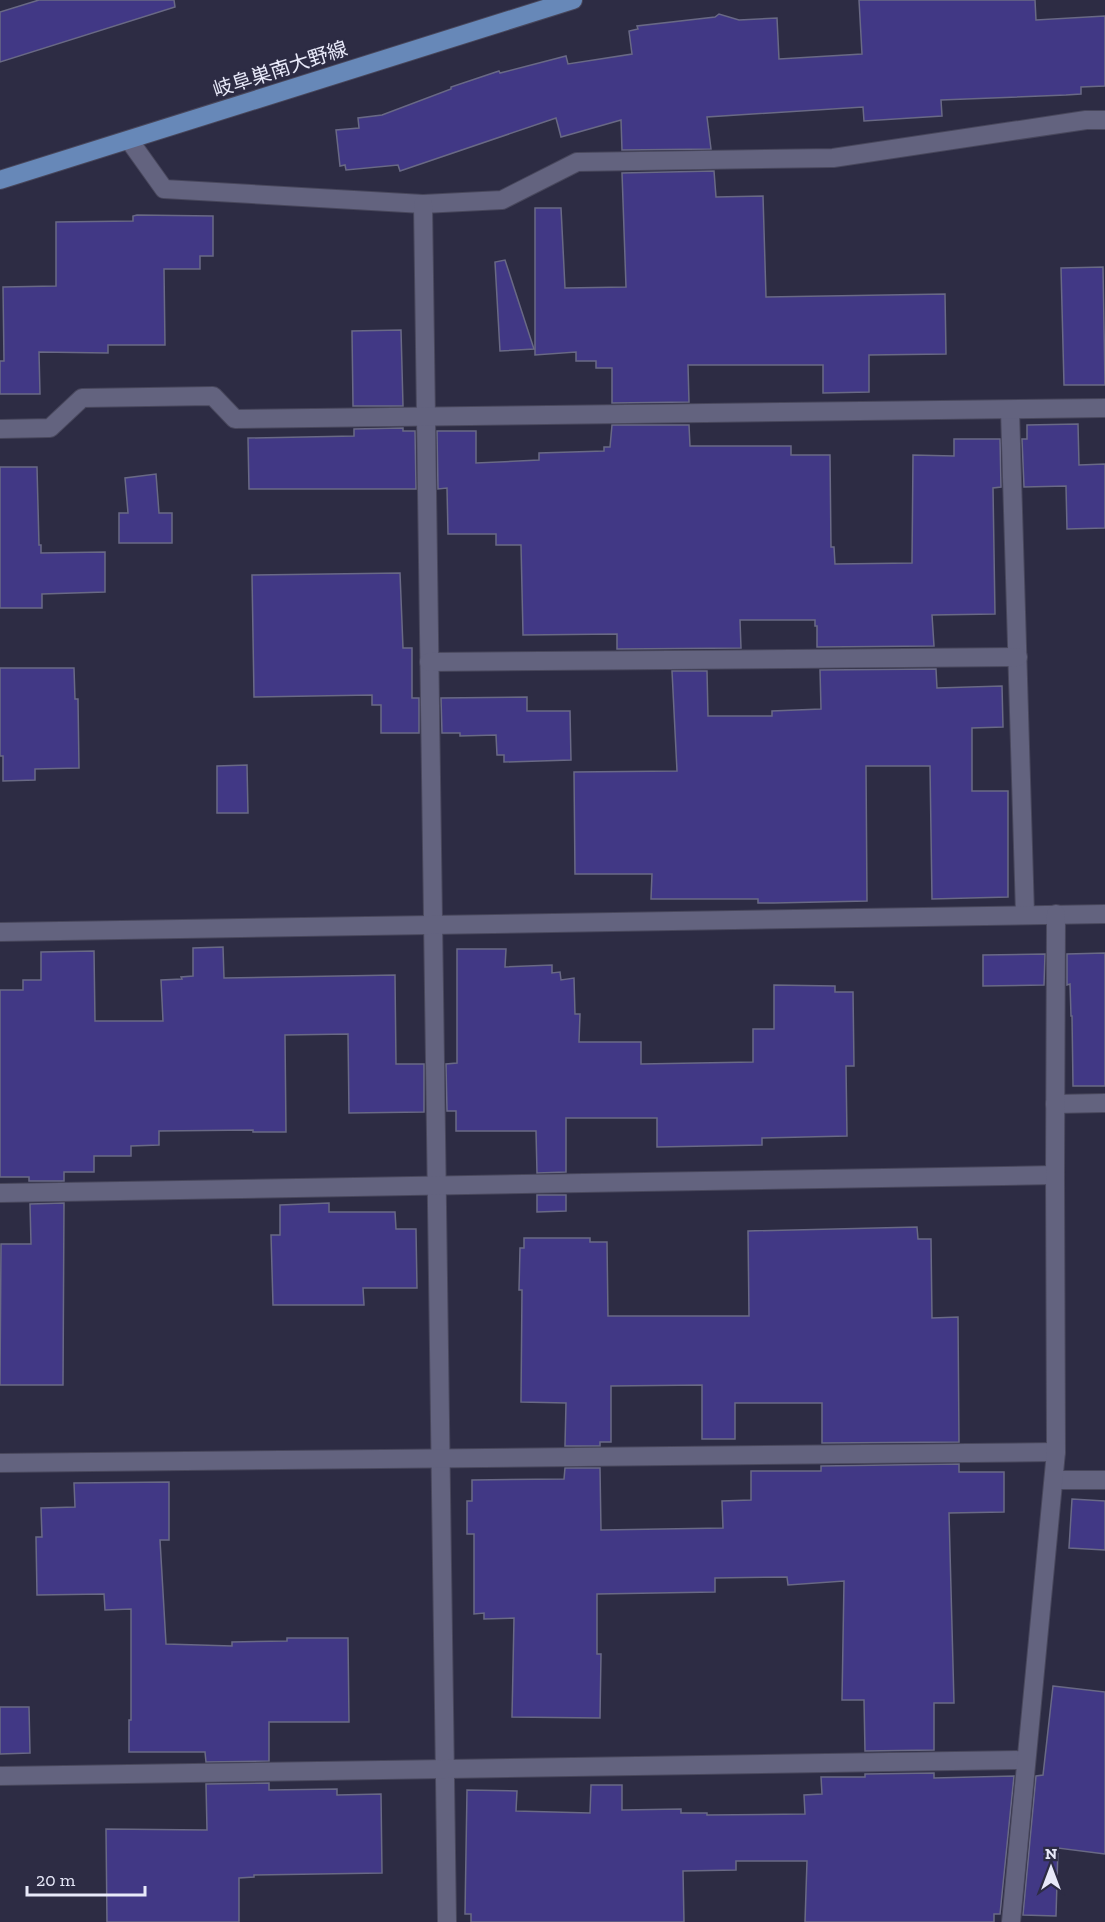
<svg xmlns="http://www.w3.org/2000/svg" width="1105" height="1922" font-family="'Zilla Slab','Noto Sans JP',serif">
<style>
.building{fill:#413885;stroke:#696985;stroke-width:1.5}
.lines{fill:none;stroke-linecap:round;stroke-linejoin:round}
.minor-casing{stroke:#48475c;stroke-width:20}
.primary-casing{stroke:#48475c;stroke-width:20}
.minor{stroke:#63637f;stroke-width:18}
.primary{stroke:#6788b8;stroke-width:18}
.labels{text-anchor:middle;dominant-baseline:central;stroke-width:4.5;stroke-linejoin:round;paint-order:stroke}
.street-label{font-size:20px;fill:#e8e9f9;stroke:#2d2c44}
</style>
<rect width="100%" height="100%" fill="#2d2c44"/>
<!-- building -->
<g class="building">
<polygon points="39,0 174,0 175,7 0,62 0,12"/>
<polygon points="859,0 1035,0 1036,20 1105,16 1105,86 1081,87 1081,94 1066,95 941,100 942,116 864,121 863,107 707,117 711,149 622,150 621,120 561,137 556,118 400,171 398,165 346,170 345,165 340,166 336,130 359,128 358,118 382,115 451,89 451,87 499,71 500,73 566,56 568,64 632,54 629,31 638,29 637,26 715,17 719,14 739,20 777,18 779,59 862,54"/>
<polygon points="714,171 716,197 763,196 766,297 945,294 946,354 869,355 869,392 823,393 823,365 688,365 689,402 612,403 612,368 596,368 596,361 576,361 576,352 535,355 535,208 561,208 565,288 626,287 622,173"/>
<polygon points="137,215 213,216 213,256 200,256 200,269 164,269 165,345 108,345 108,353 39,352 40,394 0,394 0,361 4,361 3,287 56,286 56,222 133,221 133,216"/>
<polygon points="505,260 534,349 500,351 495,262"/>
<polygon points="1103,267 1105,385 1064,385 1061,268"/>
<polygon points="401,330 403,406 353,406 352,331"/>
<polygon points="1078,424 1079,465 1105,464 1105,528 1067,529 1066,486 1024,487 1022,439 1027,439 1027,425"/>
<polygon points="612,425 689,425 690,446 791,446 791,455 830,455 831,547 834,547 835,564 912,563 913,455 954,456 954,439 1000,439 1001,487 993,488 995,614 932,615 934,646 817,647 817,626 815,626 815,620 740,620 741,648 617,649 617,634 523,635 521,545 496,545 496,534 448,534 447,488 438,489 437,431 476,431 476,463 539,460 539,453 604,451 604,447 610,447"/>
<polygon points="403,428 403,431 415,431 416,489 249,489 248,438 354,436 354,429"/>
<polygon points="0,467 37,467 39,545 41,545 41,553 105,552 105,592 42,594 42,608 0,608"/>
<polygon points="156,474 159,513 172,513 172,543 119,543 119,513 128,513 125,478"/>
<polygon points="400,573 403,648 412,648 412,698 419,698 419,733 381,733 381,705 372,705 372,695 254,697 252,575"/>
<polygon points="0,668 74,668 75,699 78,699 79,768 35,769 35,780 3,781 3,756 0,756"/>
<polygon points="936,669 937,688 1002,686 1003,727 972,728 972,791 1008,791 1008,897 932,899 930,766 866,766 867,901 774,903 758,903 758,899 651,899 652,874 575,874 574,772 677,771 672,671 707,671 708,716 772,716 772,711 821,709 820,670"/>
<polygon points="527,697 527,711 570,711 571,760 504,762 504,755 497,755 496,735 460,736 460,733 442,733 441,698"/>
<polygon points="247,765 248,813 217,813 217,766"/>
<polygon points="223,947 224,978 395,975 396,1064 424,1064 424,1112 349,1113 348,1034 285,1035 286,1132 253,1132 253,1130 159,1131 159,1145 131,1146 131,1156 94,1156 94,1172 64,1172 64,1181 29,1181 29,1177 0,1177 0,990 23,990 23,980 41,980 41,952 94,951 95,1021 163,1021 161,980 182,979 181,977 193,976 193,948"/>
<polygon points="457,949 506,949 505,967 552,965 552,973 560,972 561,980 574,978 575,1014 580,1014 579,1042 641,1042 641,1064 753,1062 753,1029 774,1029 774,985 835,986 835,992 853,992 854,1066 846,1066 847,1136 762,1138 762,1145 657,1147 657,1118 566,1118 566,1172 537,1173 536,1131 456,1131 456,1111 447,1111 446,1064 457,1063"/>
<polygon points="1105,953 1105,1086 1073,1086 1072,1016 1071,1016 1070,984 1067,985 1067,954"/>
<polygon points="1045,954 1044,985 983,986 983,955"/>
<polygon points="537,1195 566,1195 566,1211 537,1212"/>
<polygon points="64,1203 63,1385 0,1385 1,1244 31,1244 30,1204"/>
<polygon points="329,1203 329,1212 395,1212 396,1229 416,1229 417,1288 363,1288 364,1305 273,1305 271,1235 280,1235 280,1205"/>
<polygon points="917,1227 918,1239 931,1239 932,1318 958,1317 959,1442 822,1443 822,1403 735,1403 735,1439 702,1439 702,1385 611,1386 611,1442 600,1442 600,1446 565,1446 566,1403 521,1402 522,1290 519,1290 520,1248 524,1248 524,1238 590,1238 590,1242 607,1242 608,1316 749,1316 748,1231"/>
<polygon points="959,1464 959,1472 1004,1472 1004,1512 949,1513 954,1703 934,1703 934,1750 865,1751 864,1700 842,1700 844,1581 788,1585 787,1577 715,1578 715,1592 597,1594 597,1654 601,1654 600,1718 512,1717 514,1618 484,1619 484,1613 474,1614 474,1534 467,1534 467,1501 472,1501 472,1480 564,1479 565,1468 600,1468 601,1530 723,1528 722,1501 751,1500 751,1471 821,1471 821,1466"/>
<polygon points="169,1482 169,1540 160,1540 166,1644 232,1646 232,1642 287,1641 287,1638 348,1638 349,1722 269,1722 269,1761 206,1762 205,1752 129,1752 129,1720 131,1720 131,1609 105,1610 104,1594 37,1595 36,1537 42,1537 41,1508 75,1507 74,1483"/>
<polygon points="1072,1499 1105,1501 1105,1550 1069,1548"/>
<polygon points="1053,1686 1105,1692 1105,1854 1058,1848 1056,1916 1023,1915 1036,1776 1043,1775"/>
<polygon points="0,1707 29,1707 30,1753 0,1754"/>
<polygon points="934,1773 934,1778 1014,1776 1000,1914 994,1914 994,1922 805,1922 807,1861 736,1861 736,1870 683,1871 684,1922 471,1922 471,1914 465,1914 467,1790 517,1791 516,1811 590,1813 591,1785 622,1785 622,1810 681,1809 681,1813 707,1813 707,1815 805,1814 804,1795 822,1794 821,1777 865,1777 865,1774"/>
<polygon points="269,1783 269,1790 337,1789 337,1795 381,1794 382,1873 254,1875 254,1877 239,1878 239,1922 107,1922 106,1829 207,1830 206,1784"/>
</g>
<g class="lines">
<defs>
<g id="minor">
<polyline points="129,140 164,189 423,204 502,200 577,162 833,158 1086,120 1105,120"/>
<polyline points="423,204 447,1922"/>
<polyline points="1010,410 1025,914"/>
<polyline points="0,429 50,428 82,398 213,396 235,419 1105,408"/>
<polyline points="429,662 1018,657"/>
<polyline points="0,932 1105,914"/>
<polyline points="1055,1104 1105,1103"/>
<polyline points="0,1193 1055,1175"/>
<polyline points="0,1463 1056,1452"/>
<polyline points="1054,1480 1105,1480"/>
<polyline points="0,1776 1025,1760"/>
<polyline points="1011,1922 1056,1452 1055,1175 1056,914"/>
</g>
<polyline id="primary" points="0,180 573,0"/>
</defs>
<!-- minor casing -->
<use href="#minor" class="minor-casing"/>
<!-- primary casing -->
<use href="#primary" class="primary-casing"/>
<!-- minor -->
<use href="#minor" class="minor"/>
<!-- primary -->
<use href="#primary" class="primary"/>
</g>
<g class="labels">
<!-- street labels -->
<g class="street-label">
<text transform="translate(280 69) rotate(-18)">岐阜巣南大野線</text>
</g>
</g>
<!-- north arrow -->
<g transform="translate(1051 1868)" stroke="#2d2c44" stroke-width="4.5" paint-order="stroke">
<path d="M0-4.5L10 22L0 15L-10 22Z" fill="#e8e9f9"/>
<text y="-9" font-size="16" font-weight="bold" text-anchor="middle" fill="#e8e9f9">N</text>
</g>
<!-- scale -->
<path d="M27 1886v9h118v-9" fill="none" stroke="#e8e9f9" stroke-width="3"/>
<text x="36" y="1886" font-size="18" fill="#e8e9f9" stroke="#2d2c44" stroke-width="4.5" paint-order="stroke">20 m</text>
</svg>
